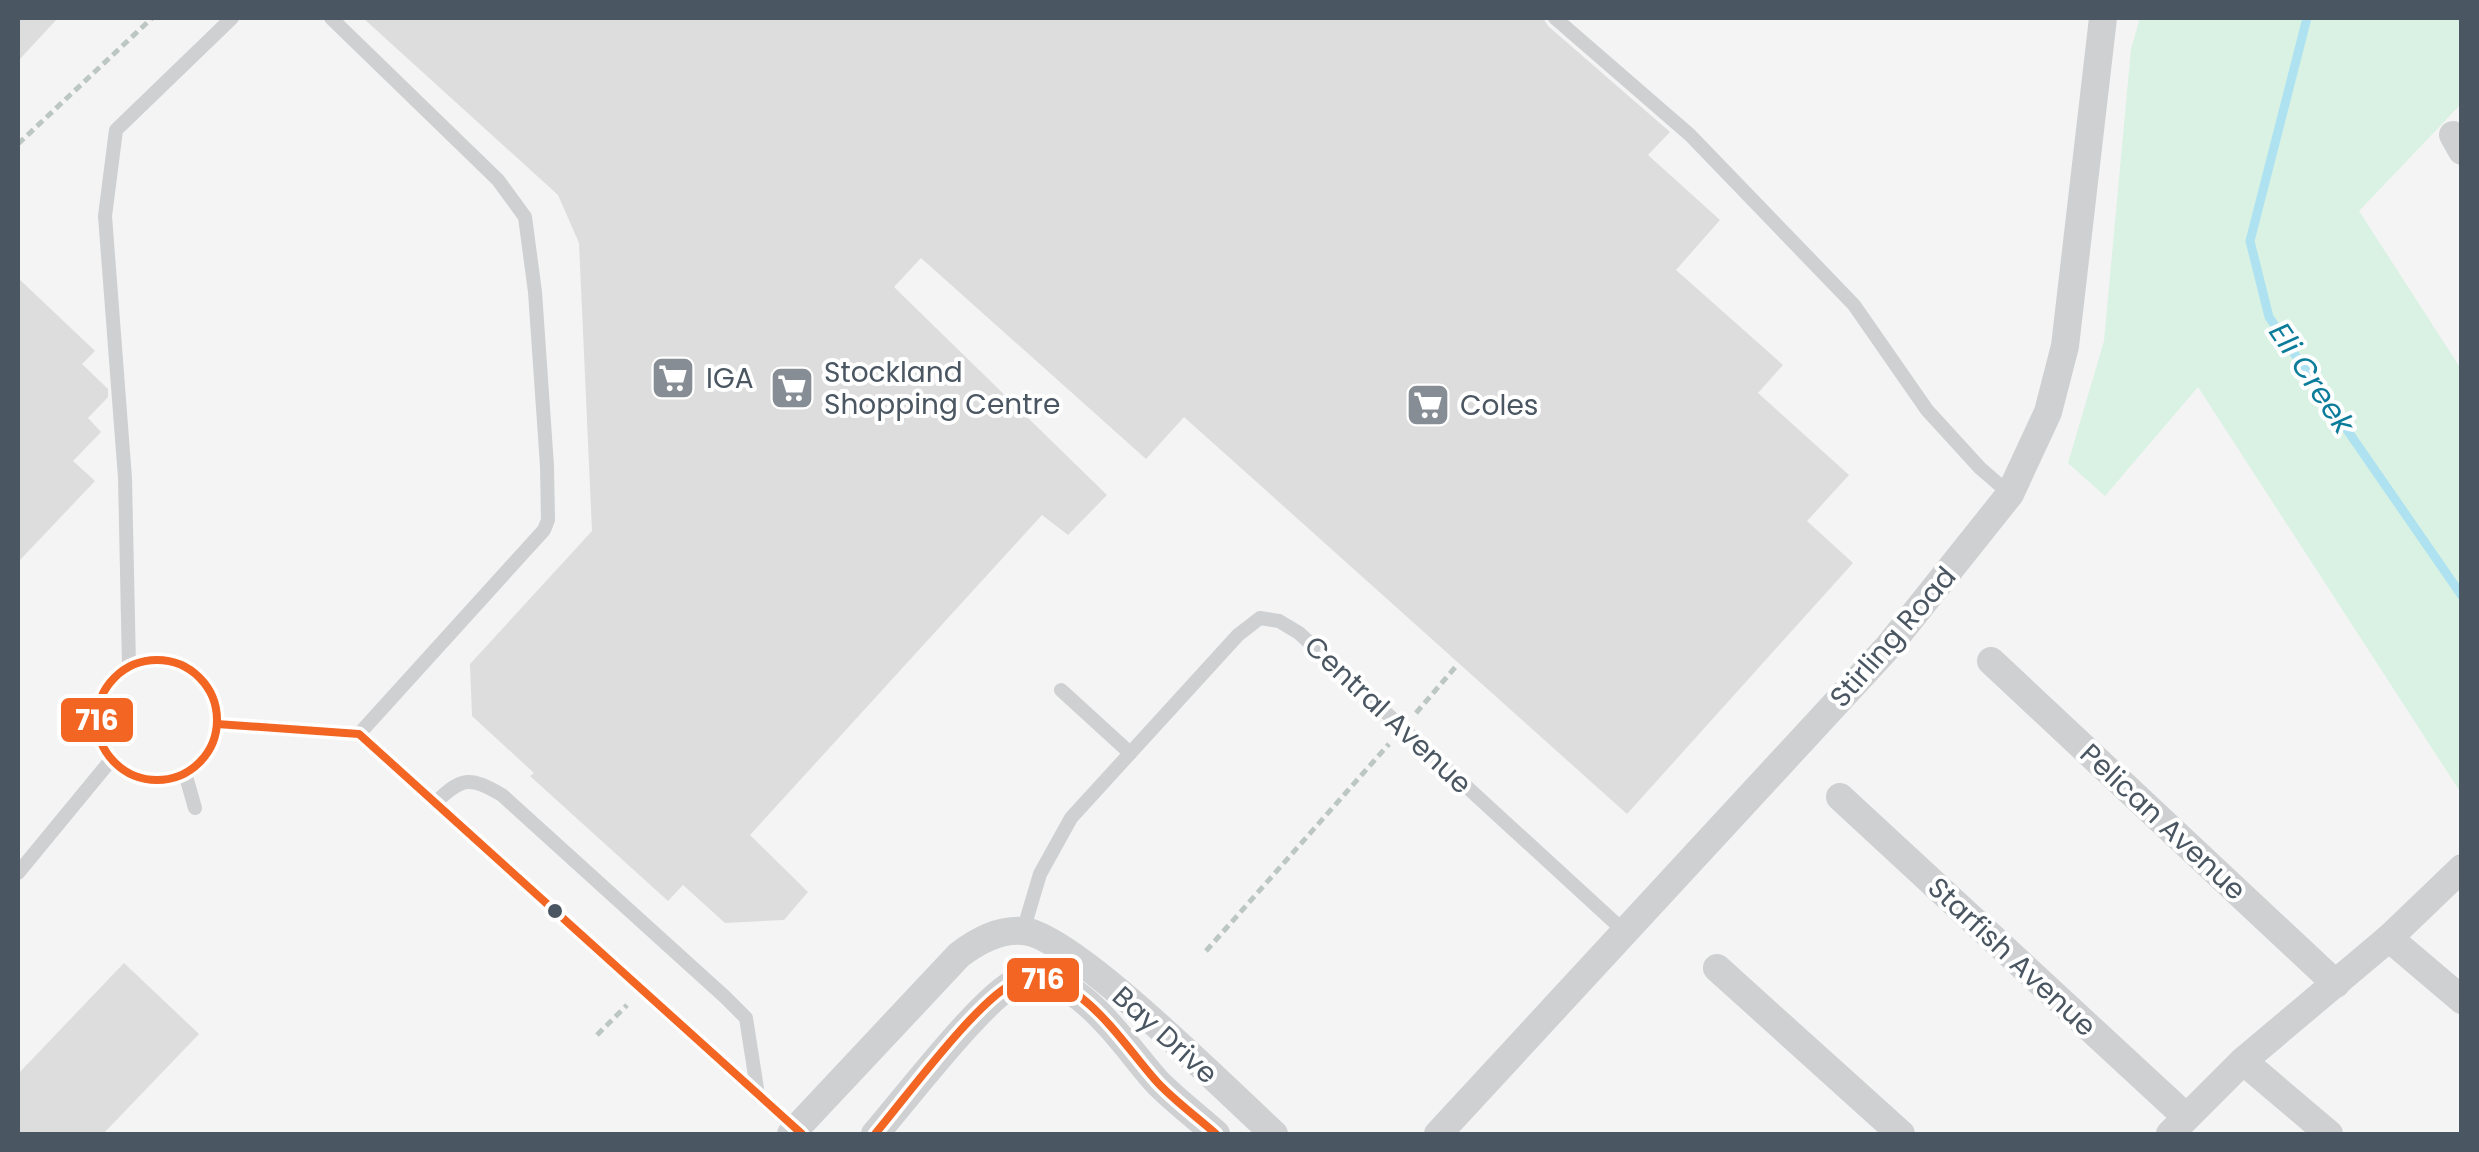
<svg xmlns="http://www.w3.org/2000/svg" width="2479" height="1152" font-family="Poppins,sans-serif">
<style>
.green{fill:#d9f2e3}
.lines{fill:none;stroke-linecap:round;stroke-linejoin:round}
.stream{stroke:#aee2f0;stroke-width:9}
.building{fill:#ddddde}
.path{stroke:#bcc7c4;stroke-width:5;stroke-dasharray:8 5;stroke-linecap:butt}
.lane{stroke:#ced0d2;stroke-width:14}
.street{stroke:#ced0d2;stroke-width:28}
.bus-1-casing{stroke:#fff;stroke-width:15}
.bus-1{stroke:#f26522;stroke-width:8}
.bus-dot{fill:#4a5661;stroke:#fff;stroke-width:4}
.labels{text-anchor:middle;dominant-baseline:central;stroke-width:8;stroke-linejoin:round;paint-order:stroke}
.poi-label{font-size:28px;fill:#4a5661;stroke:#fff;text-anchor:start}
.street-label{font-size:28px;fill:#4a5661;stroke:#fff}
.water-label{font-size:30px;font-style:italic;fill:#0c7c9b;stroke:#fff}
.line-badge{stroke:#fff;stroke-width:4}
.badge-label{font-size:28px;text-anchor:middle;font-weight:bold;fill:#fff}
</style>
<rect width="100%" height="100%" fill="#f4f4f4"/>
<!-- green -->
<polygon class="green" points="2140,18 2461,18 2461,104 2359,211 2461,369 2461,793 2198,387 2105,496 2068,463 2104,341 2131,49"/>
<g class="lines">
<!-- stream -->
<polyline class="stream" points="2307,18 2250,241 2269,317 2462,596"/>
</g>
<!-- building -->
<g class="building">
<polygon points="18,18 58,18 18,61"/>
<polygon points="363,18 1543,18 1548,26 1670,132 1648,155 1720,220 1676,270 1783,365 1758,393 1849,475 1807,521 1853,563 1627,814 1184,417 1146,459 921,258 894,287 1107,495 1068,535 1042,515 750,835 808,892 784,920 725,923 683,885 668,901 530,776 534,773 472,716 470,664 592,531 579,243 558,195"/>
<polygon points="18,278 95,351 82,364 108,389 108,397 88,418 101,432 73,461 95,481 18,562"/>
<polygon points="124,963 199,1034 103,1134 18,1134 18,1074"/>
</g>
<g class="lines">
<!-- path -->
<g class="path">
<polyline points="18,144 152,18"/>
<polyline points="1416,713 1458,664"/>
<polyline points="1206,951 1389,744"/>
<polyline points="597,1035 627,1005"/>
</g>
<!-- lane -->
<g class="lane">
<polyline points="331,18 498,180 525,217 535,292 547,466 548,520 544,530 359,734"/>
<polyline points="1555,18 1690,135 1854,305 1927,410 1980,468 2010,494"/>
<circle cx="157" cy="720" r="60"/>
<polyline points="129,666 125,478 105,216 116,130 232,18"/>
<polyline points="1061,690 1130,753"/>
<polyline points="217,724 359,734 798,1131"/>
<polyline points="185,773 195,808"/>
<path d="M436 802C463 776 470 777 502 795L725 997 746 1018 758 1095"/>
<polyline points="18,873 111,760"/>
<polyline points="1023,931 1040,874 1071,818 1238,635 1260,618 1279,621 1299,633 1625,932"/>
</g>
<!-- street -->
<g class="street">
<polyline points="2453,135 2462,151"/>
<polyline points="1991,661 2336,984"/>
<polyline points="1840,797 2185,1116"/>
<polyline points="2389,938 2462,1000"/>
<polyline points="1717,968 1901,1134"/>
<polyline points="2243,1061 2329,1134"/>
<path d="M791 1134 959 955C976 942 1000 929 1023 931 1071 934 1231 1095 1274 1134"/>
<path d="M875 1134C903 1102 983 997 1016 982 1071 958 1127 1050 1158 1083 1176 1101 1197 1117 1216 1134"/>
<polyline points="1438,1134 1888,647 2010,494 2048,412 2065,346 2103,18"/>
<polyline points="2170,1134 2243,1061 2389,938 2462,868"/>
</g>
<defs>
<g id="bus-1">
<circle cx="157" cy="720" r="60"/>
<polyline points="217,724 359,734 802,1134"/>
<path d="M875 1134C904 1100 979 997 1016 982 1073 959 1126 1049 1158 1083 1176 1102 1197 1117 1216 1134"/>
</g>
</defs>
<!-- bus-1 casing -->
<use href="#bus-1" class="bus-1-casing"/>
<!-- bus-1 -->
<use href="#bus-1" class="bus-1"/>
</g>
<!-- icons -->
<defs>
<symbol id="supermarket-square" viewBox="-11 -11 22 22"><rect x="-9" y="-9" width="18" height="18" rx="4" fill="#868d94" stroke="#fff"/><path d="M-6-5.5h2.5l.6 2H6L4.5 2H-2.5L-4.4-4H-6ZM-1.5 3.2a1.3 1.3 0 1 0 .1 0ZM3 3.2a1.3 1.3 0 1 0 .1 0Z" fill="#fff"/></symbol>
</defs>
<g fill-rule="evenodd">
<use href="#supermarket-square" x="648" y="353" width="50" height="50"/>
<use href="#supermarket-square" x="767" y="363" width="50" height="50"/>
<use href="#supermarket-square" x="1403" y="380" width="50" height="50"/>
</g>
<!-- markers -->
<circle class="bus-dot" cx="555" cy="911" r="9"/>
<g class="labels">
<!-- poi labels -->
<g class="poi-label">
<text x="824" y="372">Stockland<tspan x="824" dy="32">Shopping Centre</tspan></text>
<text x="706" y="378">IGA</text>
<text x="1460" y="405">Coles</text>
</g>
<!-- street labels -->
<g class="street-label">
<text transform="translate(1893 637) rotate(-49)">Stirling Road</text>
<text transform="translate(1388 715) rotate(43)">Central Avenue</text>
<text transform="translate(2163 822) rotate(43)">Pelican Avenue</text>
<text transform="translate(2012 957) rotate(43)">Starfish Avenue</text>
<text transform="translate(1165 1035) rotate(42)">Bay Drive</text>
</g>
<!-- water labels -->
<g class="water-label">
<text transform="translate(2312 378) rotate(56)">Eli Creek</text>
</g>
</g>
<g class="line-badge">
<rect x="59" y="696" width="76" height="48" rx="10" fill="#f26522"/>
<rect x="1005" y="956" width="76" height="48" rx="10" fill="#f26522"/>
</g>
<g class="badge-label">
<text x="97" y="730">716</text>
<text x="1043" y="989">716</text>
</g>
<!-- border -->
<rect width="2479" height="1152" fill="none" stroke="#4a5661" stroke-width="40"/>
</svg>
